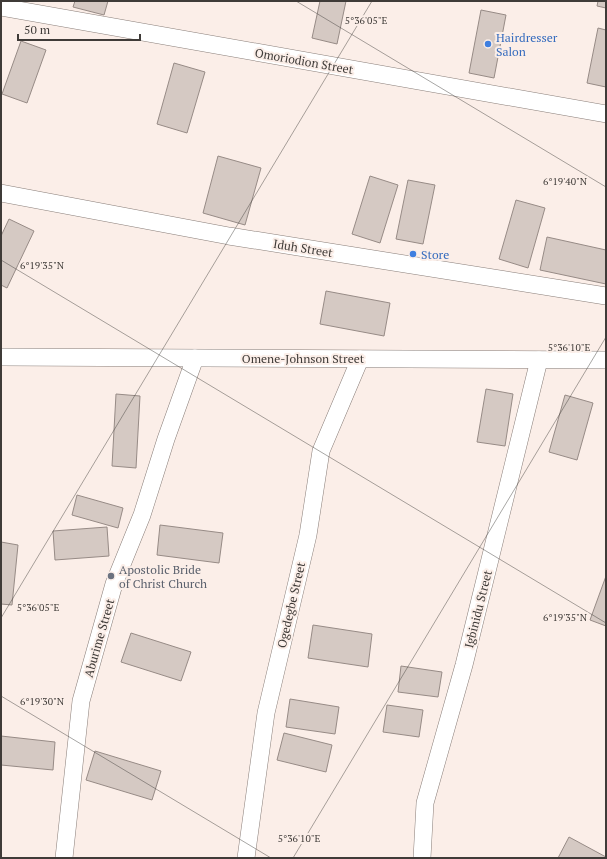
<svg xmlns="http://www.w3.org/2000/svg" width="607" height="859" font-family="'PT Serif',serif">
<style>
.building{fill:#d5c9c3;stroke:#978b86}
.lines{fill:none;stroke-linecap:round;stroke-linejoin:round}
.minor-casing{stroke:#897e79;stroke-width:18}
.minor{stroke:#fff;stroke-width:17}
.ticks{fill:none;stroke:#3f3b38;stroke-width:1;stroke-opacity:0.45}
.shop-dot{fill:#3f7fe0;stroke:#fbeee8;stroke-width:1.5}
.worship-dot{fill:#6b7280;stroke:#fbeee8;stroke-width:1.5}
.labels{text-anchor:middle;dominant-baseline:central;stroke-width:4;stroke-linejoin:round;paint-order:stroke}
.shop-label{font-size:12px;fill:#366cbe;stroke:#fbeee8;text-anchor:start}
.street-label{font-size:12px;fill:#3f3b38;stroke:#fbeee8}
.worship-label{font-size:12px;fill:#5b616d;stroke:#fbeee8;text-anchor:start}
.ticks-label{font-size:10px;text-anchor:middle;fill:#3f3b38;stroke:#fbeee8;stroke-width:4;stroke-linejoin:round;paint-order:stroke}
</style>
<rect width="100%" height="100%" fill="#fbeee8"/>
<!-- building -->
<g class="building">
<polygon points="75,1 108,1 104,15 73,7"/>
<polygon points="320,1 346,1 337,44 312,38"/>
<polygon points="598,1 606,1 606,8 597,6"/>
<polygon points="481,10 506,15 494,78 469,73"/>
<polygon points="598,28 606,30 606,87 587,83"/>
<polygon points="21,41 46,50 27,103 2,94"/>
<polygon points="174,63 205,72 187,133 157,124"/>
<polygon points="218,156 261,168 245,225 203,213"/>
<polygon points="370,176 398,185 380,243 352,234"/>
<polygon points="408,180 435,185 423,244 396,239"/>
<polygon points="516,200 545,208 528,268 499,259"/>
<polygon points="9,219 34,231 7,288 1,285 1,236"/>
<polygon points="547,237 606,250 606,284 540,270"/>
<polygon points="326,291 390,303 384,336 320,324"/>
<polygon points="486,389 513,394 505,446 477,442"/>
<polygon points="116,394 140,396 136,468 112,466"/>
<polygon points="565,395 593,403 577,460 549,452"/>
<polygon points="77,495 123,508 118,528 72,515"/>
<polygon points="160,525 223,533 219,563 157,555"/>
<polygon points="107,527 109,556 55,560 53,531"/>
<polygon points="1,542 18,545 12,605 1,604"/>
<polygon points="606,576 606,626 590,620"/>
<polygon points="313,625 372,634 368,667 308,658"/>
<polygon points="131,633 191,652 181,681 121,662"/>
<polygon points="401,666 442,672 438,697 398,692"/>
<polygon points="290,699 339,707 335,734 286,727"/>
<polygon points="387,705 423,710 419,737 383,732"/>
<polygon points="284,733 332,745 326,772 277,760"/>
<polygon points="1,736 55,742 53,770 1,765"/>
<polygon points="95,751 161,771 152,800 86,780"/>
<polygon points="569,837 606,857 606,858 558,858"/>
</g>
<g class="lines">
<defs>
<g id="minor">
<polyline points="1,7 606,114"/>
<polyline points="1,193 229,236 606,296"/>
<polyline points="1,357 606,360"/>
<polyline points="64,858 81,701 114,584 142,515 166,439 195,358"/>
<polyline points="246,858 266,713 308,535 321,451 360,359"/>
<polyline points="422,858 425,803 464,665 539,360"/>
</g>
</defs>
<!-- minor casing -->
<use href="#minor" class="minor-casing"/>
<!-- minor -->
<use href="#minor" class="minor"/>
</g>
<!-- ticks -->
<path class="ticks" d="M296 1 606 187M1 260 606 623M1 618 372 1M1 696 271 858M293 858 606 337"/>
<!-- markers -->
<g class="shop-dot">
<circle cx="488" cy="44" r="4"/>
<circle cx="413" cy="254" r="4"/>
</g>
<circle class="worship-dot" cx="111" cy="576" r="4"/>
<g class="labels">
<!-- shop labels -->
<g class="shop-label">
<text x="496" y="37">Hairdresser<tspan x="496" dy="14">Salon</tspan></text>
<text x="421" y="254">Store</text>
</g>
<!-- street labels -->
<g class="street-label">
<text transform="translate(304 61) rotate(10)">Omoriodion Street</text>
<text transform="translate(303 248) rotate(9)">Iduh Street</text>
<text x="303" y="358">Omene-Johnson Street</text>
<text transform="translate(291 605) rotate(-77)">Ogedegbe Street</text>
<text transform="translate(478 609) rotate(-76)">Igbinidu Street</text>
<text transform="translate(99 638) rotate(-74)">Aburime Street</text>
</g>
<!-- worship labels -->
<g class="worship-label">
<text x="119" y="569">Apostolic Bride<tspan x="119" dy="14">of Christ Church</tspan></text>
</g>
</g>
<g class="ticks-label">
<text x="366" y="24">5°36'05"E</text>
<text x="565" y="185">6°19'40"N</text>
<text x="42" y="269">6°19'35"N</text>
<text x="569" y="351">5°36'10"E</text>
<text x="38" y="611">5°36'05"E</text>
<text x="565" y="621">6°19'35"N</text>
<text x="42" y="705">6°19'30"N</text>
<text x="299" y="842">5°36'10"E</text>
</g>
<!-- border -->
<rect width="607" height="859" fill="none" stroke="#3f3b38" stroke-width="4"/>
<!-- scale -->
<path d="M18 34v6h122v-6" fill="none" stroke="#3f3b38" stroke-width="2"/>
<text x="24" y="34" font-size="12" fill="#3f3b38" stroke="#fbeee8" stroke-width="3" paint-order="stroke">50 m</text>
</svg>
